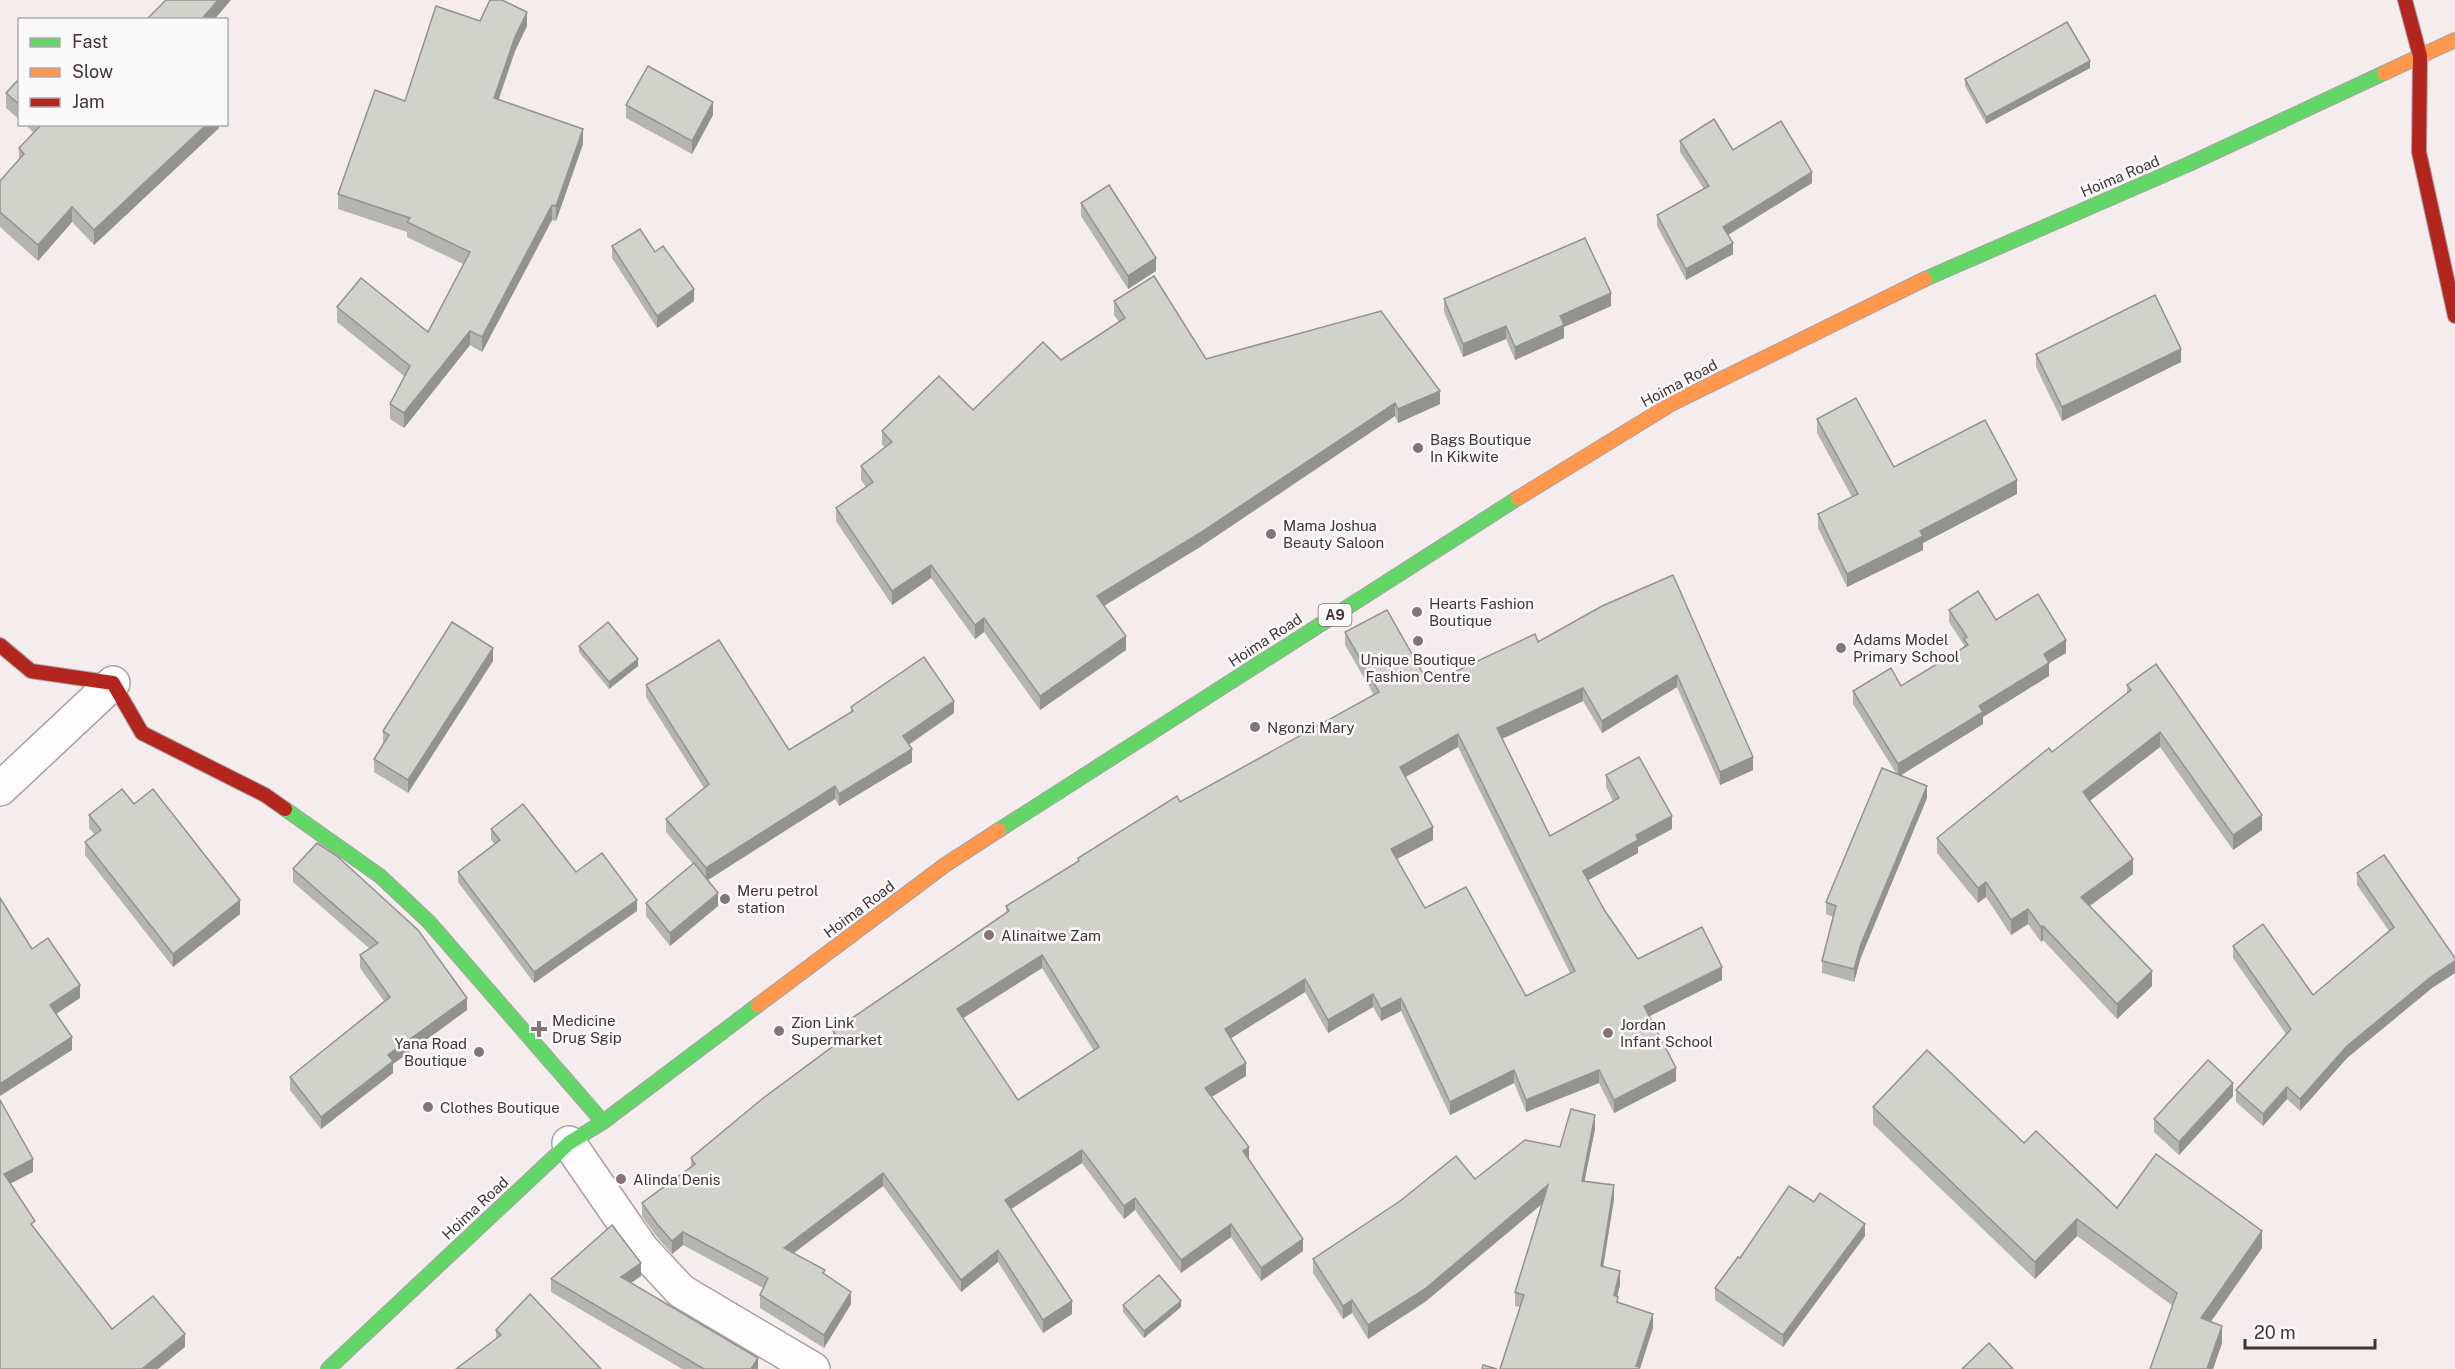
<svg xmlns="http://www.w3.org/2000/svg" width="2455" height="1369" font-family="'Public Sans',sans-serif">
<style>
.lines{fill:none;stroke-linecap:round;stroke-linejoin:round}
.street-casing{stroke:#aba1a3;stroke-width:36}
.fast-casing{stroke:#aba1a3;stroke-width:16}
.slow-casing{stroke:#aba1a3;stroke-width:16}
.jam-casing{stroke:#aba1a3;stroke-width:16}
.street{stroke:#fefcfc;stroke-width:33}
.fast{stroke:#63d668;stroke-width:14}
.slow{stroke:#ff974d;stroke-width:14}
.jam{stroke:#b3261e;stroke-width:14}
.wall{fill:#b4b5af;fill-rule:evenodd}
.shaded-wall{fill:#92938e}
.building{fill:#d1d2cb;stroke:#92938e;stroke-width:1.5;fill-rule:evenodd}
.poi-dot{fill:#827477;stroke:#fafafa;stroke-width:2}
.labels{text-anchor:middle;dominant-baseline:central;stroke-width:5;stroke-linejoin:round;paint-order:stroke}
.shield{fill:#fafafa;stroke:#7b6f72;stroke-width:1.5}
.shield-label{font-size:14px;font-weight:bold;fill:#443337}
.street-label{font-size:15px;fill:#443337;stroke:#fafafa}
.poi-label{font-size:15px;fill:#443337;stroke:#fafafa;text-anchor:start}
</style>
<rect width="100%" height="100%" fill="#f5ecee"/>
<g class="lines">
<defs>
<g id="street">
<polyline points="0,789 113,683"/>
<polyline points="569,1143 642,1249 681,1291 813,1369"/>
</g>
<g id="fast">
<polyline points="1925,279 2189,164 2384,73"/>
<polyline points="285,809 380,876 429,922 603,1122"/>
<polyline points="999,830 1518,498"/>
<polyline points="328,1369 569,1143 603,1122 758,1005"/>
</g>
<g id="slow">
<polyline points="2384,73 2455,40"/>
<polyline points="1518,498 1673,403 1925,279"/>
<polyline points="758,1005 945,865 999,830"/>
</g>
<g id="jam">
<polyline points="2405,0 2420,56 2419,152 2455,316"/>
<polyline points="0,645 31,671 113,683 142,733 265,795 285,809"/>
</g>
</defs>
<!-- street casing -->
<use href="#street" class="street-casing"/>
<!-- fast casing -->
<use href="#fast" class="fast-casing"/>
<!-- slow casing -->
<use href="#slow" class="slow-casing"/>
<!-- jam casing -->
<use href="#jam" class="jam-casing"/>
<!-- street -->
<use href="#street" class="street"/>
<!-- fast -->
<use href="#fast" class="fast"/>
<!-- slow -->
<use href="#slow" class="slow"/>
<!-- jam -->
<use href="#jam" class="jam"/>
</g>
<!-- wall -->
<g class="wall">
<polygon points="480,21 527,26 515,51 499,99 583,144 556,221 552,220 482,352 470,345 404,428 390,419 390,404 404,376 337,322 337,307 428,332 463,264 407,237 407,232 338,209 338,194 405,101"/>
<polygon points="2090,68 1986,124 1965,86 1965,79"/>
<polygon points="20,78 20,120 6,108 6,93"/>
<polygon points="626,105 713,115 692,154 626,118"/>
<polygon points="25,124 219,124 219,128 94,245 72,222 38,261 0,227 0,181 19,160 19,148 34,133"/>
<polygon points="1680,141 1733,150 1812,183 1728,235 1733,254 1686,280 1657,226 1657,215 1704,189 1680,152"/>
<polygon points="1081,203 1156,271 1128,289 1081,216"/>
<polygon points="612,246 655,252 694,301 657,328 612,258"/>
<polygon points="1444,299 1611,306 1564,327 1564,338 1515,360 1506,339 1463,357 1444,312"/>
<polygon points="1114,301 1206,359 1440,404 1398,423 1395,416 1200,547 1104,606 1126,650 1040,710 984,632 975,639 931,578 892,605 836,521 836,508 866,487 861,480 861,466 885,448 882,444 882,431 973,410 1061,360 1119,322 1114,315"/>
<polygon points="2036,354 2181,362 2062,421 2036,367"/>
<polygon points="1817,419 1894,467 2017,494 1923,543 1923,550 1847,587 1818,528 1818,514 1852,497 1817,433"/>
<path d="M1673 575 1753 770 1720 785 1677 687 1602 733 1583 701 1502 739 1550 836 1613 801 1606 787V775L1672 829 1638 847V853L1588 880 1605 911 1638 959 1722 980 1649 1016 1676 1081 1614 1113 1599 1083 1526 1112 1514 1083 1450 1115 1401 1011 1381 1021 1373 1007 1328 1033 1305 992 1231 1038 1246 1076 1211 1097 1303 1251 1261 1281 1231 1237 1181 1273 1135 1210 1124 1219 1082 1163 1011 1209 1072 1314 1043 1333 998 1262 961 1292 883 1186 794 1253 825 1275 851 1304 824 1348 760 1308V1295L763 1288 683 1245 672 1254 657 1237 642 1216V1203L691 1167V1158L834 1045 833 1044V1031L1006 912V906L1078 861V858L1374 695 1345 645V632L1429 684 1538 642ZM1458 747 1570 973 1526 996 1425 908 1397 859 1433 840 1406 777ZM1042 968 1094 1051 1018 1100 963 1018Z"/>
<polygon points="1949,610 1996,620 2066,653 2049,663 2049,676 1983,717 1983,724 1901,775 1927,798 1861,957 1854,982 1822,973 1822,961 1833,917 1826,914 1826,902 1896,773 1853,704 1853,691 1901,686 1964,648 1964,645 1949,622"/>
<polygon points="579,646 638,666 609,689 579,652"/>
<polygon points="493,661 408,793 374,772 374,759 383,744 383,731"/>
<polygon points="646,685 789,750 851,712 851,707 954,713 909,745 912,762 839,806 835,799 708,880 718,906 670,946 646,916 646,903 693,864 666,832 666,819 704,788 646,697"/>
<polygon points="2127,685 2262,830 2233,850 2160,747 2090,801 2133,874 2090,906 2152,986 2117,1019 2043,940 2041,942 2028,924 2011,935 1986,897 1978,903 1937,853 1937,838 2052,752 2127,693"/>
<polygon points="134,804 240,914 173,967 85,855 85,842 94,834 89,828 89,815"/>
<polygon points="491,829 576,872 637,911 534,983 458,882 458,872 495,844 491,840"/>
<polygon points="293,869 467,1010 393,1064 393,1073 321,1129 290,1090 290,1077 384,1001 360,968 360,955 370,949 293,882"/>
<polygon points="2357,873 2455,958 2455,973 2432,988 2347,1058 2300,1111 2287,1099 2263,1126 2236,1102 2236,1090 2286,1034 2233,958 2233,946 2313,995 2389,931 2357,885"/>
<polygon points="2233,1096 2179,1155 2154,1132 2154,1119"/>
<polygon points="1873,1107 2024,1143 2117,1208 2262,1248 2211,1322 2222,1343 2213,1369 2150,1369 2173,1306 2077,1236 2035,1279 1873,1124"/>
<polygon points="1595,1129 1584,1181 1614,1199 1603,1267 1620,1285 1617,1296 1618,1302 1653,1328 1520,1307 1515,1306 1515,1292 1542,1203 1425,1302 1368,1339 1352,1313 1343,1319 1313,1273 1313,1259 1475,1179 1560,1147"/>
<polygon points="1865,1236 1783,1347 1715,1300 1715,1288 1740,1258"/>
<polygon points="641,1276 631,1283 758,1369 682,1369 551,1292 551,1279"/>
<polygon points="1123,1305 1181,1307 1144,1338 1123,1312"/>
<polygon points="496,1330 601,1369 496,1339"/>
</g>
<!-- shaded-wall -->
<g class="shaded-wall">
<polygon points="218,0 231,0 214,20 201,20"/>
<polygon points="527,12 527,26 515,51 494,112 494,98 515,37"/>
<polygon points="2090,61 2090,68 1986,124 1986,117"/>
<polygon points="713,102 713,115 692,154 692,141"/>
<polygon points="207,124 219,124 219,128 94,245 94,230"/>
<polygon points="583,129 583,144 556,221 556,206"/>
<polygon points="1812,172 1812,183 1723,238 1723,227"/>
<polygon points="552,205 552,220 482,352 482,337"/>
<polygon points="72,207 72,222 38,261 38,245"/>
<polygon points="1733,243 1733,254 1686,280 1686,269"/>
<polygon points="1156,258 1156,271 1128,289 1128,276"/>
<polygon points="694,289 694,301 657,328 657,316"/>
<polygon points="1611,293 1611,306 1564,327 1564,338 1515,360 1515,347 1560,316"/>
<polygon points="1506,326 1506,339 1463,357 1463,344"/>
<polygon points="470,331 470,345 404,428 404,413"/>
<polygon points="2181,349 2181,362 2062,421 2062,407"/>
<polygon points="1440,391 1440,404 1398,423 1398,409"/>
<polygon points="1395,403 1395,416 1200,547 1097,610 1097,596"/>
<polygon points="2017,480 2017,494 1923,543 1923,550 1847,587 1847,574 1920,531"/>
<polygon points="931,565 931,578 892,605 892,591"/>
<polygon points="984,618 984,632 975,639 975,625"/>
<polygon points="1126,636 1126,650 1040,710 1040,696"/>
<polygon points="2066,640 2066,653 2049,663 2049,676 1983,717 1983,724 1898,777 1898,764 2044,654"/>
<polygon points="493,648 493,661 408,793 408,780"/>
<polygon points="638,659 638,666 609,689 609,682"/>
<polygon points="1677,675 1677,687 1602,733 1602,721"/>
<polygon points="1583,688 1583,701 1497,741 1497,728"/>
<polygon points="954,701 954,713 903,748 903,736"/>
<polygon points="2160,732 2160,747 2083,806 2083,792"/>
<polygon points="1458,734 1458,747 1400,780 1400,767"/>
<polygon points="912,749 912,762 839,806 839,794"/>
<polygon points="1753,757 1753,770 1720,785 1720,772"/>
<polygon points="835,786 835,799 706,881 706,868"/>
<polygon points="1927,786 1927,798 1861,957 1854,982 1854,969 1861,944"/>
<polygon points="2262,815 2262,830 2233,850 2233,835"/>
<polygon points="1672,816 1672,829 1638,847 1638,853 1583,883 1583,871 1636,835"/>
<polygon points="1433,827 1433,840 1391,862 1391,849"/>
<polygon points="2133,859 2133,874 2081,912 2081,897"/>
<polygon points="1986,882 1986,897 1978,903 1978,888"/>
<polygon points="718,893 718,906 670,946 670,933"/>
<polygon points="240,900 240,914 173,967 173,954"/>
<polygon points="637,900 637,911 534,983 534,972"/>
<polygon points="2028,909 2028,924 2011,935 2011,920"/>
<polygon points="2043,926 2043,940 2041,942 2041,927"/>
<polygon points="1042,955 1042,968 957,1022 957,1009"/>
<polygon points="2455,961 2455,973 2432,988 2347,1058 2300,1111 2300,1099 2347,1046 2432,976"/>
<polygon points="1722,967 1722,980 1644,1019 1644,1006"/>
<polygon points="2152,971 2152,986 2117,1019 2117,1004"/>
<polygon points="1305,979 1305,992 1225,1042 1225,1029"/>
<polygon points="80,985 80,998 50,1018 50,1005"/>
<polygon points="1373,994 1373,1007 1328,1033 1328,1020"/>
<polygon points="467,998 467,1010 393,1064 393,1073 321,1129 321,1117 388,1055"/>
<polygon points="1401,998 1401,1011 1381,1021 1381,1009"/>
<polygon points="72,1037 72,1050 0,1096 0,1084"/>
<polygon points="1246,1063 1246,1076 1205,1101 1205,1088"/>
<polygon points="1676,1068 1676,1081 1614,1113 1614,1100"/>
<polygon points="1514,1070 1514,1083 1450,1115 1450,1102"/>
<polygon points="1599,1070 1599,1083 1526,1112 1526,1100"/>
<polygon points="2233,1083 2233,1096 2179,1155 2179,1142"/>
<polygon points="2287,1087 2287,1099 2263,1126 2263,1114"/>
<polygon points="1595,1115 1595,1129 1582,1194 1582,1181"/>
<polygon points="1249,1147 1249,1160 1243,1151"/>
<polygon points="1082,1150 1082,1163 1005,1213 1005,1200"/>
<polygon points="33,1159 33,1172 4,1187 4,1174"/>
<polygon points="883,1173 883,1186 784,1260 784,1248"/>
<polygon points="1548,1185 1548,1199 1425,1302 1368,1339 1368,1325"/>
<polygon points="1614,1185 1614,1199 1601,1280 1601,1266"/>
<polygon points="1135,1198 1135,1210 1124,1219 1124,1206"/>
<polygon points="2077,1219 2077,1236 2035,1279 2035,1262"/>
<polygon points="1231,1224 1231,1237 1181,1273 1181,1260"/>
<polygon points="1865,1224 1865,1236 1783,1347 1783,1335"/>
<polygon points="2262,1231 2262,1248 2201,1335 2201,1318"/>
<polygon points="683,1232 683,1245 672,1254 672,1241"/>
<polygon points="1303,1239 1303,1251 1261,1281 1261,1268"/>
<polygon points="998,1250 998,1262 961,1292 961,1280"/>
<polygon points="641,1263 641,1276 621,1290 621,1277"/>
<polygon points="1620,1271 1620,1285 1614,1309 1614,1295"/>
<polygon points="851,1292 851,1304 824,1348 824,1335"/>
<polygon points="1352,1300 1352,1313 1343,1319 1343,1306"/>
<polygon points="1072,1301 1072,1314 1043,1333 1043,1320"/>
<polygon points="1181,1301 1181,1307 1144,1338 1144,1331"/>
<polygon points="1653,1314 1653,1328 1640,1369 1636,1369 1636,1366"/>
<polygon points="2222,1326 2222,1343 2213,1369 2207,1369"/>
<polygon points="185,1334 185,1347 158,1369 142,1369"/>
<polygon points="758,1358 758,1369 751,1369"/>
</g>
<!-- building -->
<g class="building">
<polygon points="166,0 218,0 201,20 146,20"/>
<polygon points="490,0 502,0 527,12 515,37 494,98 583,129 556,206 552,205 482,337 470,331 404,413 390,404 410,366 337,307 361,278 428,332 470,252 407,222 410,218 338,194 375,90 405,101 436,6 480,21"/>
<polygon points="2067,22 2090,61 1986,117 1965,79"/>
<polygon points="648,66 713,102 692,141 626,105"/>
<polygon points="20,78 20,105 6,93"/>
<polygon points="1714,119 1733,150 1781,121 1812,172 1723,227 1733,243 1686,269 1657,215 1709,186 1680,141"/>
<polygon points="42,124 207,124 94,230 72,207 38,245 0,212 0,181 24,154 19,148"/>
<polygon points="1109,185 1156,258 1128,276 1081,203"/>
<polygon points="640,229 655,252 663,246 694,289 657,316 612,246"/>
<polygon points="1585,238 1611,293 1560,316 1564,325 1515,347 1506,326 1463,344 1444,299"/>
<polygon points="1154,276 1206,359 1381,311 1440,391 1398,409 1395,403 1200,533 1097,596 1126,636 1040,696 984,618 975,625 931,565 892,591 836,508 873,482 861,466 892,442 882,431 939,376 973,410 1043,342 1061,360 1125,318 1114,301"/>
<polygon points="2155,295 2181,349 2062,407 2036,354"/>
<polygon points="1856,398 1894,467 1985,420 2017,480 1920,531 1923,536 1847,574 1818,514 1858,494 1817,419"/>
<path d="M1673 575 1753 757 1720 772 1677 675 1602 721 1583 688 1497 728 1550 836 1619 798 1606 775 1639 757 1672 816 1636 835 1638 840 1583 871 1605 911 1638 959 1702 927 1722 967 1644 1006 1676 1068 1614 1100 1599 1070 1526 1100 1514 1070 1450 1102 1401 998 1381 1009 1373 994 1328 1020 1305 979 1225 1029 1246 1063 1205 1088 1249 1147 1243 1151 1303 1239 1261 1268 1231 1224 1181 1260 1135 1198 1124 1206 1082 1150 1005 1200 1072 1301 1043 1320 998 1250 961 1280 883 1173 784 1248 825 1270 823 1273 851 1292 824 1335 760 1295 768 1278 683 1232 672 1241 657 1224 642 1203 695 1164 691 1158 762 1099 840 1041 833 1031 1009 911 1006 906 1079 861 1078 858 1177 796 1180 802 1379 692 1345 632 1387 610 1429 684 1535 634 1538 642 1602 606ZM1458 734 1575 971 1526 996 1466 887 1425 908 1391 849 1433 827 1400 767ZM1042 955 1099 1047 1018 1100 957 1009Z"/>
<polygon points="1978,591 1996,620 2038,594 2066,640 2044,654 2049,663 1979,706 1983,712 1898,764 1853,691 1891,668 1901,686 1968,645 1964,639 1967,637 1949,610"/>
<polygon points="452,622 493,648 408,780 374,759 389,735 383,731"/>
<polygon points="608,622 638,659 609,682 579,646"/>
<polygon points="719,640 789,750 853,711 851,707 924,657 954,701 903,736 912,749 839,794 835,786 706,868 666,819 709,784 646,685"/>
<polygon points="2156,664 2262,815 2233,835 2160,732 2083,792 2133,859 2081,897 2152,971 2117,1004 2043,926 2041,927 2028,909 2011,920 1986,882 1978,888 1937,838 2049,748 2052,752 2131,690 2127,685"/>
<polygon points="1882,768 1927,786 1861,944 1854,969 1822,961 1836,906 1826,902"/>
<polygon points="122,789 134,804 153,789 240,900 173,954 85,842 101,830 89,815"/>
<polygon points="523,804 576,872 602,853 637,900 534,972 458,872 500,840 491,829"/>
<polygon points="317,843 337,856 418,930 467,998 388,1055 393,1061 321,1117 290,1077 390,997 360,955 378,943 293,869"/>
<polygon points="2384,855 2455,958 2455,961 2432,976 2347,1046 2300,1099 2287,1087 2263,1114 2236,1090 2291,1029 2233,946 2263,924 2313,995 2394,927 2357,873"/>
<polygon points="694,863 718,893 670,933 646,903"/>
<polygon points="0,898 32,949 48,938 80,985 50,1005 72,1037 0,1084"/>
<polygon points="1927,1050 2024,1143 2036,1131 2117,1208 2156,1154 2262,1231 2201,1318 2222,1326 2207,1369 2150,1369 2177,1293 2077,1219 2035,1262 1873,1107"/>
<polygon points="2208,1060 2233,1083 2179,1142 2154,1119"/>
<polygon points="0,1100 33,1159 4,1174 35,1221 31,1224 112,1329 153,1296 185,1334 142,1369 0,1369"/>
<polygon points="1571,1109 1595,1115 1582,1181 1614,1185 1601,1266 1620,1271 1614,1295 1618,1297 1617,1302 1653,1314 1636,1366 1639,1367 1639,1369 1500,1369 1524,1295 1515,1292 1548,1185 1425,1289 1368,1325 1352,1300 1343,1306 1313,1259 1400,1201 1456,1156 1475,1179 1525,1140 1560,1147"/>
<polygon points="1789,1186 1814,1202 1820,1193 1865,1224 1783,1335 1715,1288 1738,1257 1740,1258"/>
<polygon points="612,1225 641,1263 621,1277 758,1358 751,1369 704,1369 551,1279"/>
<polygon points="1159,1275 1181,1301 1144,1331 1123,1305"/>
<polygon points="530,1294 601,1369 456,1369 501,1335 496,1330"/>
<polygon points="1989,1343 2013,1369 1962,1369"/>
<polygon points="1483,1365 1497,1369 1482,1369"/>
</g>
<!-- markers -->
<g class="poi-dot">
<circle cx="1418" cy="448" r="6"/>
<circle cx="1271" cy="534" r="6"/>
<circle cx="1417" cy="612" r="6"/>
<circle cx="1418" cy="641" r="6"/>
<circle cx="1841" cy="648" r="6"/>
<circle cx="1255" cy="727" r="6"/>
<circle cx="725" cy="899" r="6"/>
<circle cx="989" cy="935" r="6"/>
<path d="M536 1020h6v6h6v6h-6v6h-6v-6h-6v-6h6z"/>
<circle cx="779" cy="1031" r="6"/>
<circle cx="1608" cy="1033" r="6"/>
<circle cx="479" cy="1052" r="6"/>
<circle cx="428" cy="1107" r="6"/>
<circle cx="621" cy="1179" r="6"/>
</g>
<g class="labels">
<!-- shield labels -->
<rect class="shield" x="1318.5" y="604" width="33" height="22" rx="4.5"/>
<g class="shield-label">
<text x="1335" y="615">A9</text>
</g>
<!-- street labels -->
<g class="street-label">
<text transform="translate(2120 176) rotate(-23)">Hoima Road</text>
<text transform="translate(1679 383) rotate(-28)">Hoima Road</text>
<text transform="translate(1265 640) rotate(-33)">Hoima Road</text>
<text transform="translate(859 909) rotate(-37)">Hoima Road</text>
<text transform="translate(475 1208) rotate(-43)">Hoima Road</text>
</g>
<!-- poi labels -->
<g class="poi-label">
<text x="1430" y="439">Bags Boutique<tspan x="1430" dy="17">In Kikwite</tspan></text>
<text x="1283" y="525">Mama Joshua<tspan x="1283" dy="17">Beauty Saloon</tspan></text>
<text x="1429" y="603">Hearts Fashion<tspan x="1429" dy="17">Boutique</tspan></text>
<text x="1853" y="639">Adams Model<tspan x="1853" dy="17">Primary School</tspan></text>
<text x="1418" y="659" text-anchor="middle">Unique Boutique<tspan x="1418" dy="17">Fashion Centre</tspan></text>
<text x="1267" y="727">Ngonzi Mary</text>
<text x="737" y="890">Meru petrol<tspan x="737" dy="17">station</tspan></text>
<text x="1001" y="935">Alinaitwe Zam</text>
<text x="552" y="1020">Medicine<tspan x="552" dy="17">Drug Sgip</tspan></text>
<text x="791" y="1022">Zion Link<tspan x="791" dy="17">Supermarket</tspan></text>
<text x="1620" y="1024">Jordan<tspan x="1620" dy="17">Infant School</tspan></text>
<text x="467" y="1043" text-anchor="end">Yana Road<tspan x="467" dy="17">Boutique</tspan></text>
<text x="440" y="1107">Clothes Boutique</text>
<text x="633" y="1179">Alinda Denis</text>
</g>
</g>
<!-- legend -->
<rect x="18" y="18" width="210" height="108" fill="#fafafa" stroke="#b1aaac" stroke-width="1.5"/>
<rect x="30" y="38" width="30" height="9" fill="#63d668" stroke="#b1aaac" stroke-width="1.5"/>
<text x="72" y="48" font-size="18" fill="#443337">Fast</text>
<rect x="30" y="68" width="30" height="9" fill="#ff974d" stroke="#b1aaac" stroke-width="1.5"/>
<text x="72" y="78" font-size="18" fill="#443337">Slow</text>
<rect x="30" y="98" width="30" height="9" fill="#b3261e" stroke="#b1aaac" stroke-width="1.5"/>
<text x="72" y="108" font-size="18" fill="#443337">Jam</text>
<!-- scale -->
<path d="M2245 1339v9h130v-9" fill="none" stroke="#443337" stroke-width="3"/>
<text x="2254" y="1339" font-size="18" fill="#443337" stroke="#fafafa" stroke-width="4.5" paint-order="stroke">20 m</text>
</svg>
